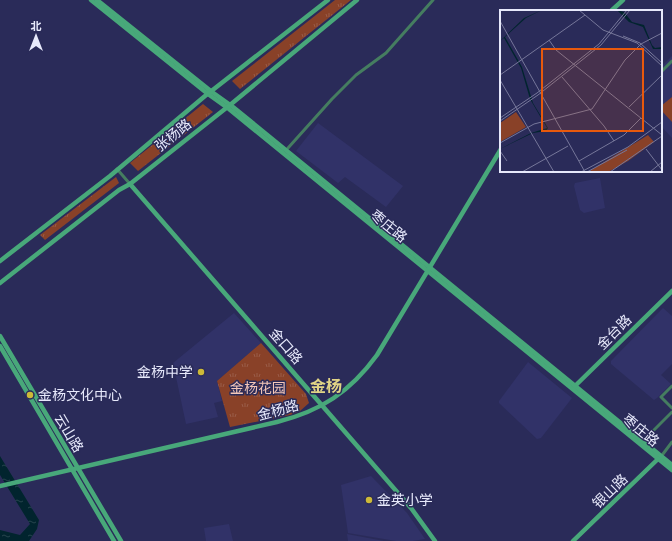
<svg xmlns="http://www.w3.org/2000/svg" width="672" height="541" font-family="'IBM Plex Sans','Noto Sans SC',sans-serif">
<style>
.built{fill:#313268}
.grass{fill:url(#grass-tufts)}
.garden{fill:#894128}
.water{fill:url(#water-ripples)}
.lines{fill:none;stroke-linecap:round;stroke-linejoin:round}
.street{stroke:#457d60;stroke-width:3}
.secondary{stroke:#48a87a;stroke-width:4.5}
.poi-dot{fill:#cdb938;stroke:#2a2b59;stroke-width:1.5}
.labels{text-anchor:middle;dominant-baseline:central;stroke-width:3;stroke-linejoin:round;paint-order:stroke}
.street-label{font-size:14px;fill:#e7e9fb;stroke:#2a2b59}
.poi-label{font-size:14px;fill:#e7e9fb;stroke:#2a2b59;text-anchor:start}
.park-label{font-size:14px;fill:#f4c7b8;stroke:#2a2b59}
.quarter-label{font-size:16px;font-weight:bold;fill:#e1d486;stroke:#2a2b59}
.inset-road{fill:none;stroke:#76779a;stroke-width:1}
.view{fill:#e8590c;fill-opacity:0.15;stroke:#e8590c;stroke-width:2}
.inset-edge{fill:none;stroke:#e7e9fb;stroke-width:2}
</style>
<defs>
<pattern id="grass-tufts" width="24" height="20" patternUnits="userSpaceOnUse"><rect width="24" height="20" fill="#894128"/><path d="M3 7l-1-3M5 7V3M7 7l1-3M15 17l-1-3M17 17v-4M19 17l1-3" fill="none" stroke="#9a5c48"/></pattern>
<pattern id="water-ripples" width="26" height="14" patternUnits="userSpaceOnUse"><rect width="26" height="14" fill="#01242e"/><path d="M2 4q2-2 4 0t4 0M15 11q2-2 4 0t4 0" fill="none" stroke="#26444d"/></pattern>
</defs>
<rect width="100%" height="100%" fill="#2a2b59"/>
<!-- built -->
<g class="built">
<polygon points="672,56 672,138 661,126 661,67"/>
<polygon points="318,123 403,186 386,207 345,177 338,183 296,151"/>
<polygon points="600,178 605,208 584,213 580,210 574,186 575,183"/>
<polygon points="663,308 672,316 672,364 661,375 671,384 657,398 654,400 611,364 611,361"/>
<polygon points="234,313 261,343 217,381 222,401 214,403 218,417 186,424 173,363"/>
<polygon points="528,362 572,398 541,438 537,439 499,403 499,401"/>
<polygon points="371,476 407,513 425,539 413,541 396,541 348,533 341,485"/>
<polygon points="229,524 233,541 206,541 204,528"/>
<polygon points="347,534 384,541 348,541"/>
</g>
<!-- grass -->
<g class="grass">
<polygon points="335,0 351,0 240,89 232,81"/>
<polygon points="203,104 213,112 138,171 130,163"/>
<polygon points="116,177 119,183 45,240 40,235"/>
<polygon points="261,343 306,394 309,403 300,411 290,415 230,427 217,381"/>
</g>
<!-- garden -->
<polygon class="garden" points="672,97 672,122 661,110 661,106"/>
<!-- water -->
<polygon class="water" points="0,456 39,520 37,529 29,541 0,541 0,530 20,535 30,524 0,475"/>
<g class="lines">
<!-- street -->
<g class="street">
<polyline points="661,72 672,61"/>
<polyline points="288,148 332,99 356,75 386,53 433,0"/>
<polyline points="117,169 130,184"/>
<polyline points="672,386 661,397 672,408"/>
<polyline points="653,431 672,412"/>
<polyline points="663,454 672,442"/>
</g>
<!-- secondary -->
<g class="secondary">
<polyline points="91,0 208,94 229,109 672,470"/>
<polyline points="97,0 212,92 233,107 672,465"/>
<polyline points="611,11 623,0"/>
<polyline points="130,184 411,508 435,541"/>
<polyline points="0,261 110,176 205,96 328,0"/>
<polyline points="0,283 119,190 130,184 230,105 357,0"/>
<polyline points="0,336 121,541"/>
<polyline points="0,346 114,541"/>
<polyline points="575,386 672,291"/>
<path d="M0 486 277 422C321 411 350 392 377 355L501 149"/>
<polyline points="573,541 658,459"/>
</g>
</g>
<!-- markers -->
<g class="poi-dot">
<circle cx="201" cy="372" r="4"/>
<circle cx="30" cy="395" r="4"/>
<circle cx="369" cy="500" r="4"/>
</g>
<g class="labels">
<!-- street labels -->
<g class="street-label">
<text transform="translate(173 135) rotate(-39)">张杨路</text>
<text transform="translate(389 226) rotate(39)">枣庄路</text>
<text transform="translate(614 332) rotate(-45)">金台路</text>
<text transform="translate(286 346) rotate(49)">金口路</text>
<text transform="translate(278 410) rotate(-15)">金杨路</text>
<text transform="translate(641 430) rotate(39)">枣庄路</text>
<text transform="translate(69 433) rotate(59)">云山路</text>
<text transform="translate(610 491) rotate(-44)">银山路</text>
</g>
<!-- poi labels -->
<g class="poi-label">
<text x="193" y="372" text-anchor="end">金杨中学</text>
<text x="38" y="395">金杨文化中心</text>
<text x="377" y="500">金英小学</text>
</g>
<!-- park labels -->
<g class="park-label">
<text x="258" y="388">金杨花园</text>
</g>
<!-- quarter labels -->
<g class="quarter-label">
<text x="326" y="386">金杨</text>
</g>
</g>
<!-- overview -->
<g transform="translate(500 10)">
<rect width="162" height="162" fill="#2a2b59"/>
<path d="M16 102 26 117 0 132V113ZM148 125 154 132 128 151 108 162H88Z" fill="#894128"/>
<path d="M42 0 26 8 5 27 22 57 33 93 48 118 46 121 33 123 0 139 31 123 47 118 30 89 21 58 4 28 0 31 24 8ZM117 0 124 2 132 12 144 15 152 35 155 38 162 37V39H153L143 17 129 12Z" fill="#01242e"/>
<path class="inset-road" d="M79 0 103 20 137 33 162 56M0 11 85 162M123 26 140 33 162 53M49 30 56 40 162 125M0 65 85 5M62 67 104 116 114 131M0 70 54 162M129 97 162 65M0 108 37 83 99 34 127 0M0 111 38 85 101 35 130 0M0 133 34 114 92 99 125 50 141 34 162 23M146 139 162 160M0 141 7 151M79 151 124 125 141 108M22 162 68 136M81 162 128 137 162 112M87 162 127 140M110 162 162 126M150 162 162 152"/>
<path class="view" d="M42 39H143V121H42Z"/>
<rect width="162" height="162" class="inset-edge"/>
</g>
<!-- north arrow -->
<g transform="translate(36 36)" stroke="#2a2b59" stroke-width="3" paint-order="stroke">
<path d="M0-3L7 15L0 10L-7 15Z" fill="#e7e9fb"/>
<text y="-6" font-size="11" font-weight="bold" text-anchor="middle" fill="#e7e9fb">北</text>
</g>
</svg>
